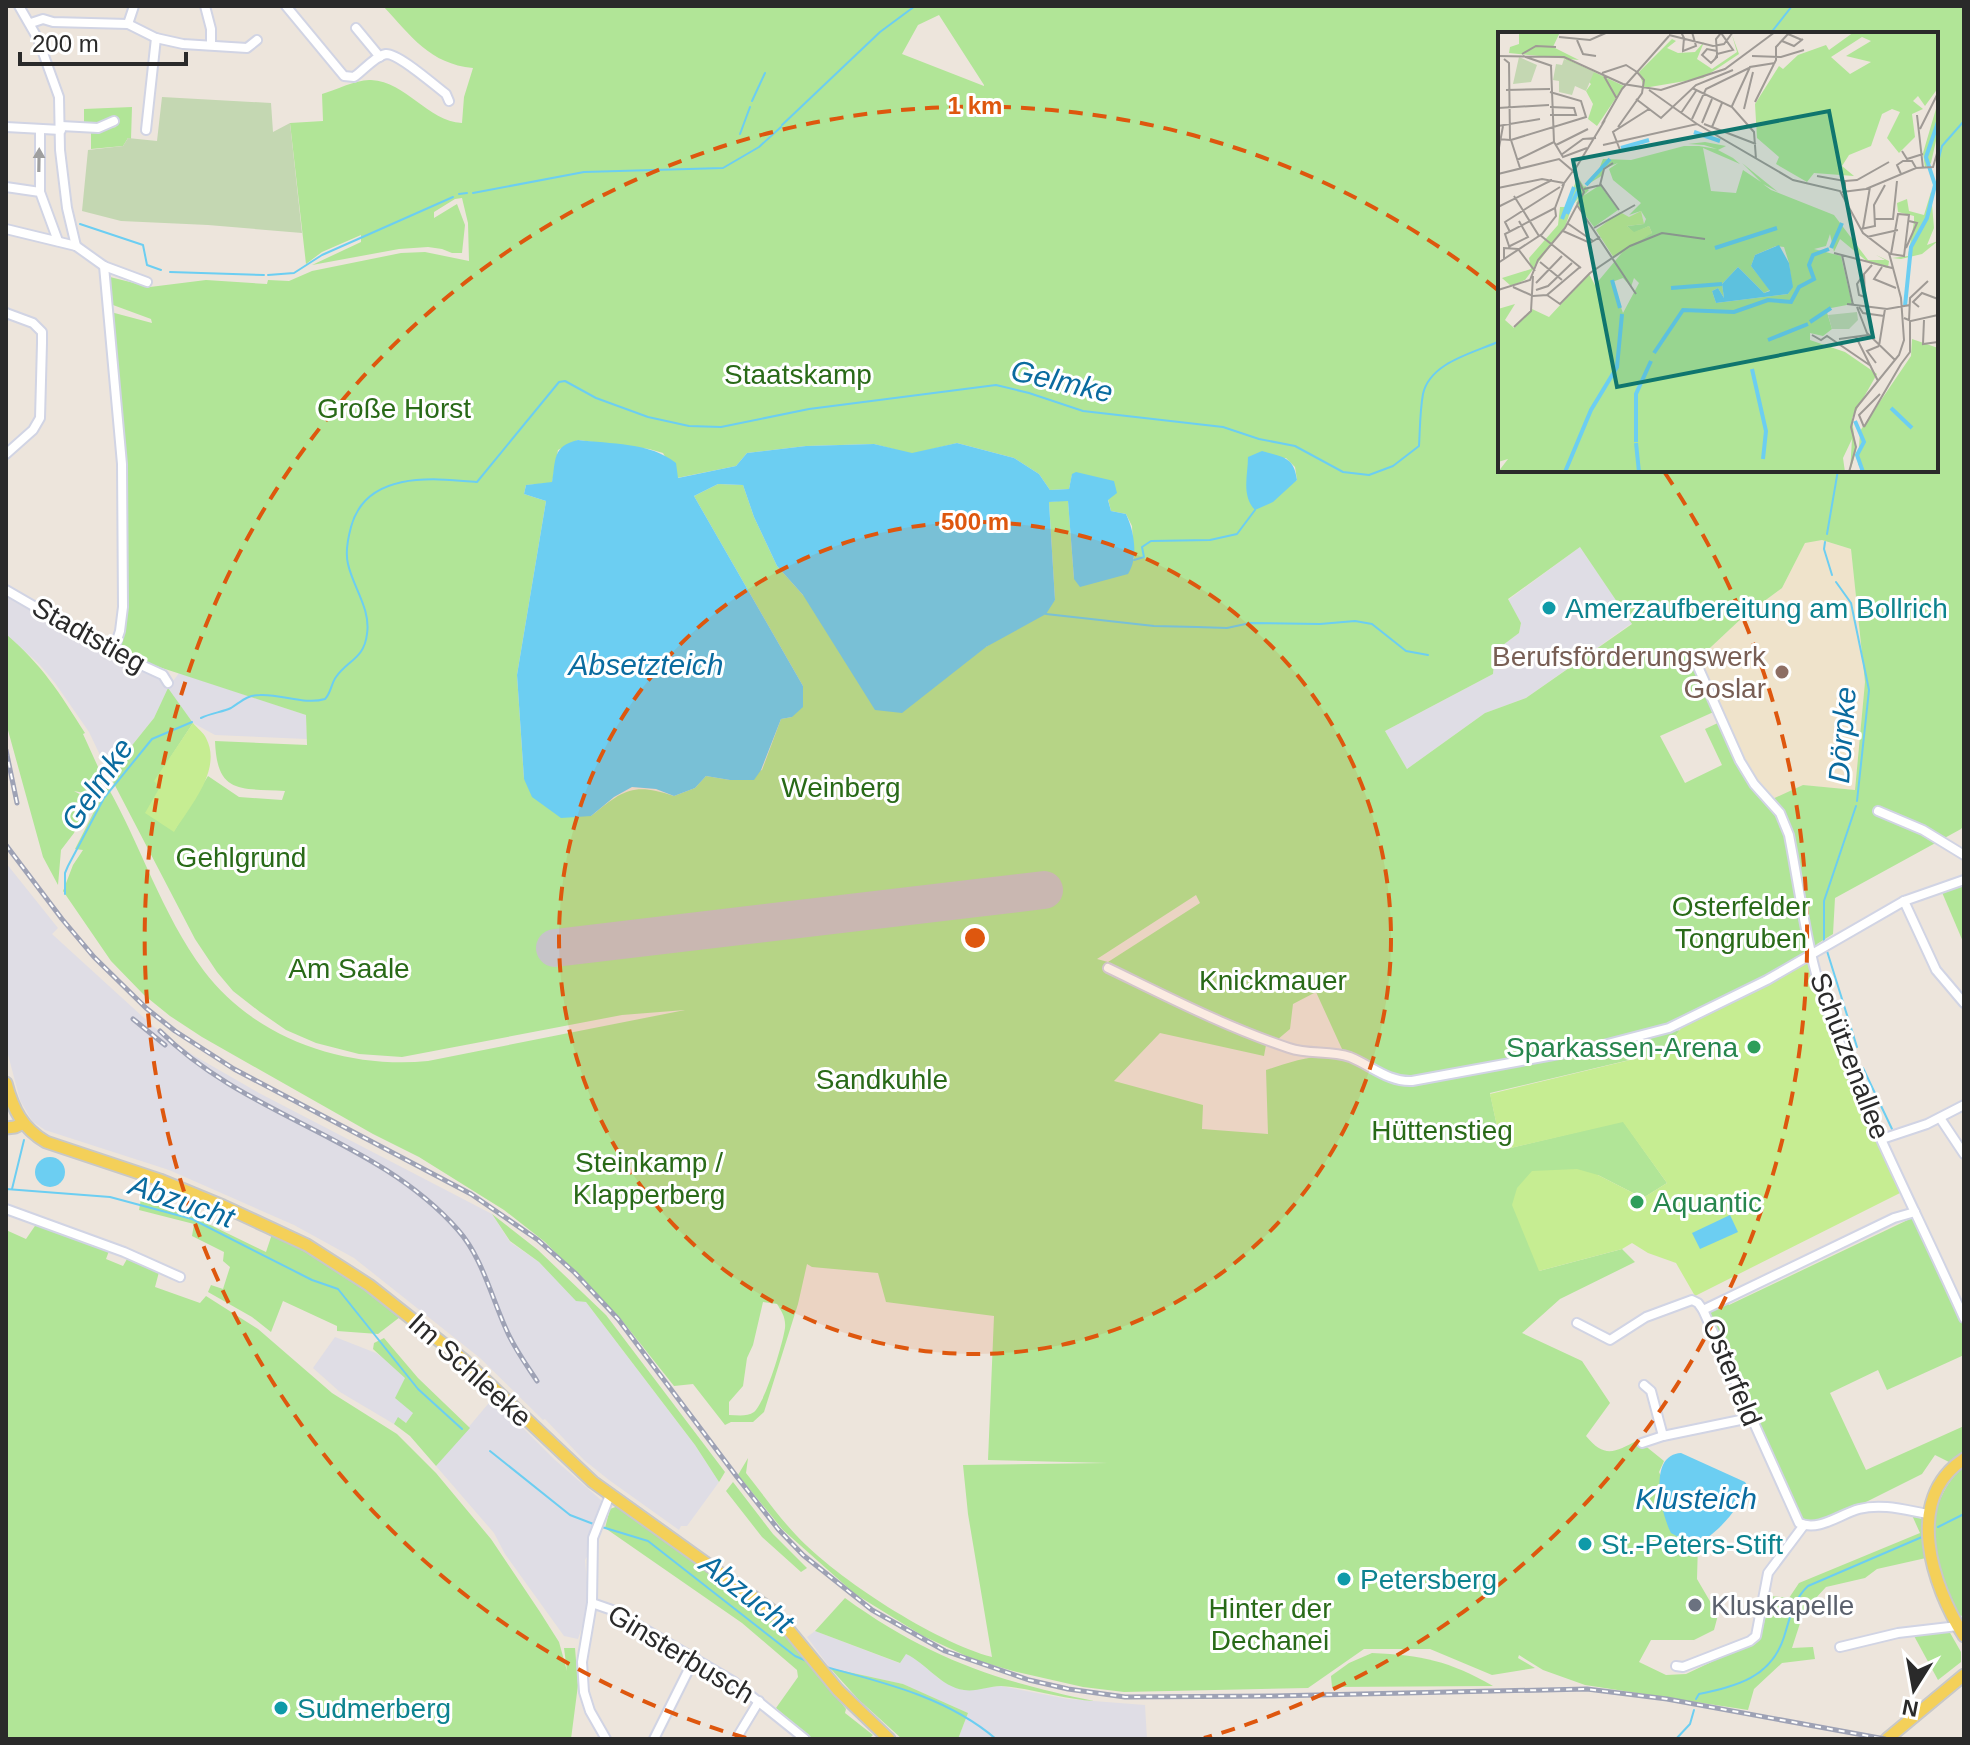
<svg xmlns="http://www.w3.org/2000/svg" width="1970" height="1745" font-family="Arial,sans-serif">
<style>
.industrial{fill:#dfdde5}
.education{fill:#efe3cb}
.green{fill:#b1e597;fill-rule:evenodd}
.cemetery{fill:#c4d7b2}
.pitch{fill:#c6ed92}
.water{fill:#6ccef2}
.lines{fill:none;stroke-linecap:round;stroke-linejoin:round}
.stream{stroke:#6ccef2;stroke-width:2}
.runway{stroke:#c6c4c8;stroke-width:38}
.minor-casing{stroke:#d1d4e4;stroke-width:12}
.major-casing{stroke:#c8c8c8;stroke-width:15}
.minor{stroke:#fff;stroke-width:8}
.major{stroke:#f4d059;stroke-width:11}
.rail-casing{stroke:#9ea2b5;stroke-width:5}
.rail{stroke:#fff;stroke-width:2;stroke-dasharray:6;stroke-linecap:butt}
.oneway{fill:#9f9f9f}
.ring{fill:none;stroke:#de570e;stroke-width:4;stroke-dasharray:14 10}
.culture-dot{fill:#0f9aa8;stroke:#fff;stroke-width:3}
.education-dot{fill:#8d6e63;stroke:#fff;stroke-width:3}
.leisure-dot{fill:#2e9e5b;stroke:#fff;stroke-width:3}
.worship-dot{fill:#6b7280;stroke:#fff;stroke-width:3}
.labels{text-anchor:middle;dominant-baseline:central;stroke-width:6;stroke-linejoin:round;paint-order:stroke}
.park-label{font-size:28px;fill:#296a18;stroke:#fff}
.culture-label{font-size:28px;fill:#0d838f;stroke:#fff;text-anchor:start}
.street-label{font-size:28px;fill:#2a2a2a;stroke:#fff}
.education-label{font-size:28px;fill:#785e54;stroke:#fff;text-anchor:end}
.leisure-label{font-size:28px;fill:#27864d;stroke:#fff;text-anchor:end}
.worship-label{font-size:28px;fill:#5b616d;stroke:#fff;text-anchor:start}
.water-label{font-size:30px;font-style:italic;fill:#0a6b9f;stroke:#fff}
.inset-river{fill:none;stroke:#6ccef2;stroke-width:4}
.inset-road{fill:none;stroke:#9f9a95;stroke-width:2}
.view{fill:#0f766e;fill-opacity:0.15;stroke:#0f766e;stroke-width:4}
.inset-edge{fill:none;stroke:#2a2a2a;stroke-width:4}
.centre{fill:#de570e;stroke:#fff;stroke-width:4}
.ring-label{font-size:24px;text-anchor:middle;font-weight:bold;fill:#de570e;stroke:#fff;stroke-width:6;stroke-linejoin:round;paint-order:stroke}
</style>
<rect width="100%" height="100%" fill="#ede5dc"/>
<!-- industrial -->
<g class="industrial">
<polygon points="1580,547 1632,623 1526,698 1485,713 1407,769 1385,731 1493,674 1495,651 1519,633 1521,623 1508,600"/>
<polygon points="6,597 115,658 160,677 168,688 179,673 306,715 307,739 215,735 193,723 168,689 154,718 109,774 89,732 55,683 39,664 6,634"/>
<polygon points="6,863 58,928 52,934 154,1027 193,1055 259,1093 492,1214 510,1242 539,1262 576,1300 586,1302 695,1445 719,1482 687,1526 681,1526 679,1530 609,1480 584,1460 545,1419 543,1420 480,1358 354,1258 294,1225 169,1170 45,1130 32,1121 20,1100 6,1047"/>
<polygon points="335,1337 376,1353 397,1368 406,1378 413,1413 406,1423 399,1418 394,1424 340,1392 313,1368"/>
<polygon points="493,1398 555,1460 601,1500 599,1514 591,1531 590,1552 585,1560 589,1606 578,1639 564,1636 505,1554 494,1533 436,1466"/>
<polygon points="815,1631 899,1663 905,1653 919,1660 939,1679 963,1690 1001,1686 1068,1699 1145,1705 1147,1739 958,1739 968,1713 903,1684 830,1668 807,1637"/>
</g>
<!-- education -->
<polygon class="education" points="1822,540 1851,549 1865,682 1855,790 1803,785 1766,803 1752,784 1695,662 1744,616 1782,588 1805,542"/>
<!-- green -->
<g class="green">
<path d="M383 6H1964V825L1961 829 1835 898 1833 934 1817 944 1809 962 1765 985 1684 1020 1589 1052 1680 1030 1663 1052 1490 1093 1502 1150 1623 1121 1667 1183 1643 1198 1598 1175 1539 1271 1622 1249 1635 1262 1560 1299 1522 1333 1582 1361 1610 1403 1586 1436C1605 1459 1615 1452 1638 1440L1664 1461 1659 1472 1693 1545 1698 1543 1697 1579 1718 1615 1714 1630 1694 1640H1651L1639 1662 1666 1675 1686 1674 1760 1639 1771 1596 1789 1598 1799 1583 1920 1533 1911 1513 1923 1520 1924 1535 1922 1539 1926 1558 1877 1569 1865 1578 1826 1587 1804 1611 1792 1648 1813 1647 1815 1659 1782 1663 1754 1689 1748 1710 1585 1685 1543 1670 1519 1655 1518 1658 1535 1668 1492 1675 1430 1649H1364L1308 1688 1124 1692 1083 1687 1013 1671 975 1660 923 1636 855 1594 783 1530 738 1475 748 1458 746 1473C762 1493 778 1516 796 1535 837 1579 935 1642 992 1657L968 1514 963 1465 1108 1463 988 1460 994 1316 886 1302 878 1273 812 1267 807 1264 798 1304 764 1412 753 1422H731L725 1425 693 1384 674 1386 620 1318 545 1242 504 1210 419 1157 373 1134 202 1037 170 1016 144 995 111 961 63 891 73 865 83 850 75 849 107 786C140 843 161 913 204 971 255 1039 346 1069 428 1061L685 1010 622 1015 402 1057 359 1054 316 1043 286 1030 260 1012 233 991 217 972 195 939 109 774 154 718 168 688 193 723 155 781 160 786 174 831 208 776 239 797 282 800 285 791C240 788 217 795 215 741L307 745 306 715 156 666 120 651 128 599 123 598 122 464 107 311 152 323 151 319 113 305 110 277 150 287 206 280 267 284 268 280 289 281 312 271 401 253 425 252 469 261 468 223 462 198 455 199 434 212V218L457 204 465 225 462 253H452L442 249 428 247 399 249 312 265 361 242V235L322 252 306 264 290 123 323 121 322 94C336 90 357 79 371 80 407 82 427 121 462 123L464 97 473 68C430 64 411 36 383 6ZM939 15 984 85V86L902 54 918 25ZM1500 34H1936V470H1500ZM578 440 649 449 663 453 677 478 736 466 747 453 806 446 874 444 912 454 957 443 1014 458 1039 474 1050 490 1069 489 1072 475 1108 499 1111 511 1126 514 1132 526 1134 560 1074 579 1068 500 1049 502 1055 600 986 647 803 595 777 566 754 517 743 485 718 484 694 496 803 686 792 717 781 719 762 770 730 780 706 776 695 788 674 796C633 782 623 790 591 816L524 779 517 675 546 501 524 494 526 485 552 483 558 450ZM1248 457 1286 458 1295 467 1297 480 1290 484 1248 466ZM1822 540 1851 549 1865 682 1855 790 1803 785 1766 802 1722 721 1705 729 1722 765 1685 783 1660 736 1718 710 1695 662 1744 616 1782 588 1805 543ZM1580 547 1632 624 1526 698 1485 713 1407 769 1385 731 1493 674 1495 651 1519 633 1521 623 1508 599ZM1196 895 1200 903 1108 962 1097 959ZM1316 992 1342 1049 1392 1075 1397 1083C1381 1077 1365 1066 1349 1060 1321 1051 1293 1061 1266 1070L1268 1134 1202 1129 1203 1105 1114 1081 1160 1033 1264 1056 1266 1045 1277 1040 1290 1029 1293 1004ZM763 1302 777 1304C782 1312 786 1318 785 1328 783 1343 765 1403 754 1412 747 1417 737 1415 729 1415V1402L743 1386 747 1358 753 1345Z"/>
<polygon points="132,107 131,139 128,138 123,146 91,149 91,132 116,127 117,119 97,126 84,126 84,109"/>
<path d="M6 634C43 666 59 692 85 733L83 734 104 780 94 795 74 791 85 797 84 807 74 833 61 850 58 885 43 857 6 723Z"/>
<polygon points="1964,884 1964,944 1941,890"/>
<path d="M141 1199 196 1218 266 1252 272 1234C318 1258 361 1283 400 1317L378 1334 337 1331V1326L283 1301 271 1332 252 1317 208 1292 211 1285 223 1289 230 1267 223 1261 224 1252 192 1236 194 1224 139 1210Z"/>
<polygon points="492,1214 538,1250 606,1315 725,1472 719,1482 695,1445 586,1302 576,1301 539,1262 510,1241"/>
<path d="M1914 1217 1964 1327V1355L1887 1390 1878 1370 1830 1393 1866 1470 1964 1426V1455L1951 1463 1935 1455 1922 1474 1858 1506 1816 1523C1802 1522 1799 1515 1793 1504L1708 1312 1727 1302 1729 1305Z"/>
<polygon points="37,1223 109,1251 106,1259 123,1266 127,1259 159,1272 155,1287 200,1303 206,1296 258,1329 332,1393 397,1434 436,1473 491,1539 540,1612 559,1642 567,1671 564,1648 575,1648 578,1685 571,1739 6,1739 6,1230 26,1239"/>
<polygon points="384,1338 418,1378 470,1428 436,1466 410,1436 394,1424 398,1417 406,1423 413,1413 395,1398 405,1378 373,1349 374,1343"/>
<path d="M1964 1466V1611L1961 1617C1930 1570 1918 1507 1964 1466Z"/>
<polygon points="733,1482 773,1534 807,1568 801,1572 762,1537 726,1491"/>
<polygon points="618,1506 771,1615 846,1709 845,1713 873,1735 869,1739 813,1739 776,1708 798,1677 797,1670 742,1623 605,1528 610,1509"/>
<path d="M845 1598C928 1658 996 1681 1094 1701 1063 1699 1031 1688 1001 1686 989 1686 976 1692 964 1690 941 1687 926 1663 906 1654L900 1663 815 1631Z"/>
<polygon points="1949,1631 1961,1652 1961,1662 1938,1680 1913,1634"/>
<path d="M1372 1653C1422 1655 1449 1661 1493 1686L1332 1687 1331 1676 1349 1663Z"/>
<polygon points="830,1668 903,1684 968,1713 958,1739 902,1739 858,1699"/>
</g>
<!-- cemetery -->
<polygon class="cemetery" points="162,97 271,103 273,132 290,123 302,233 208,225 121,221 82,211 88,150 123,146 128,138 157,141"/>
<!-- pitch -->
<g class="pitch">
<path d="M193 723C197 728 204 733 206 738 223 770 189 807 174 832L145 813 160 787 154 781Z"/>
<polygon points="1809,962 1822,1007 1902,1192 1695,1296 1676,1263 1648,1253 1632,1243 1622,1249 1539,1271 1512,1205 1517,1188 1532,1171 1577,1169 1598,1175 1643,1198 1667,1183 1623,1122 1502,1150 1490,1094 1663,1052 1680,1030 1684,1020 1765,985"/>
</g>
<!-- water -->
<g class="water">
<path d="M578 440C610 444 650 442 676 463L678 478 736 466 747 453 806 446 874 444 912 453 957 443 1014 458 1039 474 1050 490 1069 489 1072 474 1076 472 1114 481 1117 493 1108 500 1111 511 1126 514C1134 531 1139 557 1128 574L1080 587 1074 579 1068 501 1049 502 1055 600 1046 614 986 647 902 713 875 710 803 595 777 566 754 517 743 485 718 484 694 496 803 686V707L792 717 781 719 761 770 754 780H730L706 776 695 788 674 796 656 789 632 787 614 797 591 816 561 818 532 797 524 779 517 675 546 501 524 494 526 485 552 482C556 460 552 446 578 440Z"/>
<path d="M1262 451C1282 457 1294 456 1297 480L1273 502 1255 510C1241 495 1248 475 1248 457Z"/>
<circle cx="50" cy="1172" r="15"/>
<polygon points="1730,1215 1738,1232 1700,1249 1692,1233"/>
<path d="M1681 1453 1745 1482 1748 1487C1740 1507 1714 1539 1693 1545L1671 1533C1661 1514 1647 1455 1681 1453Z"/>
</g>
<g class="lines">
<!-- stream -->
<g class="stream">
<polyline points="1770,34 1792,6"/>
<polyline points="752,101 765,73"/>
<polyline points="782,125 880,32 915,6"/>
<polyline points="740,134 750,107"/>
<polyline points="1936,170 1942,146 1964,121"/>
<polyline points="473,193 584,172 723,168 759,147 781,127"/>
<polyline points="459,194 467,193"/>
<polyline points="80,224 143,245 147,265 161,270"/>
<polyline points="170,272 264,275"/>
<polyline points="268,275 294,273 322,255 453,197"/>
<polyline points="1827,534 1838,470"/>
<polyline points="1825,542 1824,549 1832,575"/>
<polyline points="1134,560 1144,557 1142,547 1151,541 1210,540 1237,534 1255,510"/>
<polyline points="1836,582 1851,603 1869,690 1857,801"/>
<polyline points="1046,614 1154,626 1197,627 1227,628 1250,623 1320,624 1355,621 1372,624 1406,651 1428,655"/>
<path d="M201 718C211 713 223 712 231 708 242 701 247 695 260 695 282 694 305 705 325 699 331 693 331 684 336 677 348 660 364 659 367 634 371 609 353 587 348 564 345 552 348 538 351 527 366 471 432 478 477 482L559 382 565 381 596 398 648 417 689 426 721 427 809 409 996 385 1029 393 1083 411 1223 427 1259 439 1295 446 1343 472 1369 475 1393 466 1419 446C1420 429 1420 410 1423 394 1430 362 1474 353 1500 341"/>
<polyline points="65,894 65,873 68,866 104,798 152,739 192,722"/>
<polyline points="1824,941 1824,901 1856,806"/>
<polyline points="1827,951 1857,1047"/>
<polyline points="1863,1068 1892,1129"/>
<polyline points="6,1189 110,1197 192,1219 312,1280 338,1289 418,1389 462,1429"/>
<polyline points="12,1189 24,1140"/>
<polyline points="490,1451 570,1515 596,1525"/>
<polyline points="602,1527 648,1541 795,1656 809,1662"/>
<polyline points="1938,1527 1964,1514"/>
<path d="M826 1667C886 1683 948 1698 996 1739"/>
<path d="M1696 1699 1699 1694C1736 1686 1771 1678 1784 1637 1790 1618 1793 1600 1808 1586L1922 1537"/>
<polyline points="1676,1739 1690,1724 1694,1710"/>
</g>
<!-- runway -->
<polyline class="runway" points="555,948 1044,890"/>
<defs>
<g id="minor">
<polyline points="19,6 38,39 59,97 60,150 67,208 76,246"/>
<polyline points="205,6 211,29 211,45"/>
<path d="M286 6 344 76 354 77C363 71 375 56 386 54 398 53 434 85 446 94L449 101"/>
<polyline points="31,23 43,19 53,22 128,24 156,38 183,44 247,48 257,40"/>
<polyline points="128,24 134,6"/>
<polyline points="356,28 380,57"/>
<polyline points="61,126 98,128 114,121"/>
<polyline points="6,127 61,130"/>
<polyline points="146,130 156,38"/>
<polyline points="6,187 40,192 58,241"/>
<polyline points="40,192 40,129"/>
<polyline points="6,229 76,246 104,266 147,282"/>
<polyline points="104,266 122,464 123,607 120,631 113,652"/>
<polyline points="6,313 33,323 42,332 42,343 40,418 33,430 6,454"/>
<polyline points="6,590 113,652 163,675 168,683"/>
<path d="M1695 660 1740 761 1754 784 1780 813 1789 835C1800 892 1807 952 1826 1007 1865 1114 1918 1215 1964 1318"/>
<polyline points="1878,811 1923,830 1964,855"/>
<polyline points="1904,901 1936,970 1964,1003"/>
<path d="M1108 968C1168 997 1226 1027 1289 1048 1309 1055 1330 1050 1350 1057 1372 1066 1388 1082 1412 1081L1592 1048 1669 1028 1767 980 1904 901 1964 880"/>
<polyline points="1940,1118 1964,1154"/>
<polyline points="1882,1139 1927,1124 1964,1105"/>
<polyline points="6,1209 124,1252 180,1277"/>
<polyline points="1703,1310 1894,1218 1915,1212"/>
<path d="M1577 1323 1610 1340 1646 1317 1692 1300 1698 1303 1703 1310 1799 1523C1819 1532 1840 1514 1859 1509 1882 1503 1905 1510 1928 1514"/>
<polyline points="1644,1385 1651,1391 1663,1436"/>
<polyline points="1642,1443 1663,1436 1750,1418"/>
<polyline points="592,1603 612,1610 734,1682 805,1739"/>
<polyline points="1840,1647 1898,1633 1958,1626"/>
<polyline points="1676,1666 1683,1667 1750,1641 1756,1636 1768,1573 1804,1525"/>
<polyline points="606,1739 590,1711 584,1692 582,1662 592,1603 593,1538 610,1495"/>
<polyline points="654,1739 695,1657"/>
<polyline points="736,1739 759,1701"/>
</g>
<g id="major">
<path d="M6 1083C13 1109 22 1128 46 1142L160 1180 223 1206 307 1245 369 1285 465 1361 593 1482 774 1612 838 1690 889 1739"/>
<polyline points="6,1128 15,1127 23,1123"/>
<path d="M1964 1459C1903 1499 1932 1586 1964 1636"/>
<polyline points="1887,1739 1964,1675"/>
</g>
</defs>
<!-- minor casing -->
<use href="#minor" class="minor-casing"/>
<!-- major casing -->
<use href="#major" class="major-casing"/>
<!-- minor -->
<use href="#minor" class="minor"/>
<!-- major -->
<use href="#major" class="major"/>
<defs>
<g id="rail">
<polyline points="6,750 17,803"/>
<polyline points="6,845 62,919 94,957 146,1008 175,1031 234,1069 471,1194 538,1240 575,1273 618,1319 737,1477 778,1529 803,1555 872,1610 945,1651 1029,1680 1068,1689 1125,1697 1273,1696 1587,1689 1667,1699 1885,1739"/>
<polyline points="133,1019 165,1045"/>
<path d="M160 1031C246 1117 377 1138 458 1230 482 1257 491 1296 506 1329 514 1348 526 1364 537 1381"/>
</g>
</defs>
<!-- rail casing -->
<use href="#rail" class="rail-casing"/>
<!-- rail -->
<use href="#rail" class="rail"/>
</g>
<!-- one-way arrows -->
<defs><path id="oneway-solid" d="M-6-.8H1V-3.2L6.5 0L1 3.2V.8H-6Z" transform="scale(2)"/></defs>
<use class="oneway" href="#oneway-solid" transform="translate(39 160) rotate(-89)"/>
<!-- distance rings -->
<circle cx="975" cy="938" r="416" fill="#de570e" fill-opacity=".12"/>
<g class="ring">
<circle cx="975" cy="938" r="416"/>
<path d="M746 1738A832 832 0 1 1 1499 291M1665 473A832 832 0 0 1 1204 1738"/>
</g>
<!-- markers -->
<g class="culture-dot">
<circle cx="1549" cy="608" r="8"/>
<circle cx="1585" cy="1544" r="8"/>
<circle cx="1344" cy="1579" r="8"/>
<circle cx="281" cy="1708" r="8"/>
</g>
<circle class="education-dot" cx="1782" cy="672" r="8"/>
<g class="leisure-dot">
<circle cx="1754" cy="1047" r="8"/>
<circle cx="1637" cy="1202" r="8"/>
</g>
<circle class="worship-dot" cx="1695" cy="1605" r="8"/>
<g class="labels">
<!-- park labels -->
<g class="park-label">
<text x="798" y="374">Staatskamp</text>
<text x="394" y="408">Große Horst</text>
<text x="841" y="787">Weinberg</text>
<text x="241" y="857">Gehlgrund</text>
<text x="1741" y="906">Osterfelder<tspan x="1741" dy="32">Tongruben</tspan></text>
<text x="349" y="968">Am Saale</text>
<text x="1273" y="980">Knickmauer</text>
<text x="882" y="1079">Sandkuhle</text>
<text x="1442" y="1130">Hüttenstieg</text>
<text x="649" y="1162">Steinkamp /<tspan x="649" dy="32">Klapperberg</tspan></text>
<text x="1270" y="1608">Hinter der<tspan x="1270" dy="32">Dechanei</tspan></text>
</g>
<!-- culture labels -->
<g class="culture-label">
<text x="1565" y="608">Amerzaufbereitung am Bollrich</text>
<text x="1601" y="1544">St.-Peters-Stift</text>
<text x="1360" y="1579">Petersberg</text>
<text x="297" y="1708">Sudmerberg</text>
</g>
<!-- street labels -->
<g class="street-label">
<text transform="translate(89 635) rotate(29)">Stadtstieg</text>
<text transform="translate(1850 1056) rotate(69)">Schützenallee</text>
<text transform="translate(470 1370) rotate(42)">Im Schleeke</text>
<text transform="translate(1732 1372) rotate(68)">Osterfeld</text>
<text transform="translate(681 1654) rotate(31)">Ginsterbusch</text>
</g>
<!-- education labels -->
<g class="education-label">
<text x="1766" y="656">Berufsförderungswerk<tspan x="1766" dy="32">Goslar</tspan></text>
</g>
<!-- leisure labels -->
<g class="leisure-label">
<text x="1738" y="1047">Sparkassen-Arena</text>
<text x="1653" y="1202" text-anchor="start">Aquantic</text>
</g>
<!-- worship labels -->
<g class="worship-label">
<text x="1711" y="1605">Kluskapelle</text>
</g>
<!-- water labels -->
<g class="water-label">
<text transform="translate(1062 381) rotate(13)">Gelmke</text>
<text x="646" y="664">Absetzteich</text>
<text transform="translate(1842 735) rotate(-86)">Dörpke</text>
<text transform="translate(97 784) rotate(-56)">Gelmke</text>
<text transform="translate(182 1201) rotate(19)">Abzucht</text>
<text x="1696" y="1498">Klusteich</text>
<text transform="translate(747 1593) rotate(38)">Abzucht</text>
</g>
</g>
<!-- overview -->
<g transform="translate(1498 32)">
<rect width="440" height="440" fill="#ede5dc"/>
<path d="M21 0H62L55 15 81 28 11 21 12 15 21 12ZM274 0 205 46 146 56 141 40 174 7 178 9 169 16 180 21 197 20 206 10 199 27 214 37 239 20 234 3 241 22ZM356 0H440V56L427 74 420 64 415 69 425 77 414 82 417 105 401 121 389 106 402 80 394 77 384 82 373 114 351 123 344 134 356 144 316 141 309 150 278 132 281 125 259 106 257 72 281 34 285 37 300 23 328 13 331 18ZM364 5 373 9 348 24 373 30 352 42 333 25ZM66 26 126 54 99 94 90 87 95 72 88 59 93 52ZM440 70V100L433 131 427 136 425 121ZM207 110 228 114 220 118 235 126 242 132 205 116 213 159 238 161 245 138 263 150 244 131 280 160 265 152 273 158 336 183 370 228H387L378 223 391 229 390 236 371 231 342 207 336 220 332 202 328 214 316 217 343 224 354 272 328 277 334 297 325 304 312 301V308L347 320 379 342 354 386 358 419 352 440 354 407 345 426 347 440H0L10 427 0 430V277L17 272 7 288 16 296 34 277 51 285 91 242 97 253 132 211 154 201 151 194 136 201 129 194 146 192 148 187 143 179 131 183 143 171 115 148 111 137 120 131 105 137V143L87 154 91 158 85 164 102 153 120 178 96 195 78 171 81 166 75 172 67 195 27 248 13 254 4 246 33 237 31 226 60 193 62 175H67L80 145 86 155 98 145 105 127 133 128 186 114H201L219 117 206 113 190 112ZM278 214 286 215 291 231 294 255 290 262 218 271 214 259 220 256 226 266 224 252 240 235 266 261 272 258 253 234 257 223ZM125 246 133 255 136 246 141 251 125 281 114 250ZM433 160 436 196 429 213 440 209 424 222 403 227 394 226 410 224 416 190V184L400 180 399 171 409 167 411 179 426 183ZM414 307 440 316V440H365L360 432 362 399 413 324Z" fill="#b1e597" fill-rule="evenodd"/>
<path d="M21 25 39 33 33 50 15 52ZM66 27 96 40 88 59 77 54 74 63 61 60V49L55 48 58 32 64 33ZM359 280 360 288 351 297H334L330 283Z" fill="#c4d7b2"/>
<path d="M143 179 146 192 129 194 136 200 151 194 154 201 116 226 98 198 122 180 131 185Z" fill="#c6ed92"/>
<path d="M281 213 291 231 295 255 290 262 218 271 214 259 220 256 226 266 224 252 240 235 266 261 272 259 253 234 257 223Z" fill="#6ccef2"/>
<path class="inset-river" d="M196 100 222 109M123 116 151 108M88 153 112 127M69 182 80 159M64 187 76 155M217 216 279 196M333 216 344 191M114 248 122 276M173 256 224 252M407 274 413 215 429 186 437 153 428 125 440 90M312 290 333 276M270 308 310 292M156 321 185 278 236 280 270 268 293 270 301 255 316 247 311 233 315 223 331 217M254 337 268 399 265 427M393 376 414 396M357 389 366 410 359 423 365 440M138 410V362L153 329M138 411 141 440M67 440 93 378 119 335 124 282"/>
<path class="inset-road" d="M183 0 186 6 185 18V19L198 14 194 0M171 3 215 14 226 12 235 0M61 5 92 8 110 0M79 8 85 22 98 24M284 9 296 14 305 7M219 19 209 17 204 23 213 31 219 25M24 22 38 14 58 15M219 22 235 18 223 1 218 7 219 22V25H218L219 23M0 24 66 25 125 52 163 58 227 37 277 0M25 24 54 34M254 24 283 25 306 18M53 34 56 110 65 125 89 116M104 41 128 33 139 40M106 44 119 67M194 56 234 75 256 100 258 127M8 58 52 57M151 58 199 92M138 67 163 86 198 53 235 38M257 70 278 28V15L290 2 304 8M234 74 252 35 277 31M52 75 76 76 78 83H52M0 76 51 73M246 77 255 40M183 81 198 59M419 83 425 136M194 87 208 57 251 36M204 91 214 67M104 92 124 57 171 4M206 92 258 112M0 94 42 87M120 95 144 61 146 48 139 40M214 95 224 71M422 97 440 61M0 107 12 108 11 31 6 27M58 113 90 97M105 113 199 92 295 148 342 159 365 201 391 221 403 266 406 308 401 323 358 376 353 395 358 415 351 440M122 118 115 100 151 77M404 119 409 127 425 122M0 121 5 94M63 123 85 107 98 106M19 128 56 110M22 136 13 108 88 85 83 69 52 60M0 142 61 127 75 139 64 154M403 142 399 133 405 129H414L418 136M319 144 347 149V159M347 149 359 148 391 130M102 153 106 137 115 131M0 156 44 147 66 151M86 157 103 153 121 178M344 160 368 157 418 136 435 135 440 118M16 164 41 204M79 173 138 262M0 175 54 148M400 182 411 183 406 224 393 222ZM377 187H395L399 149M69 191 95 209M96 196 137 173M365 196 372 155M363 197 377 194 376 173 387 153M65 199 92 211 102 205M12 200 7 190 62 155M42 203 83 236M369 205 400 198M12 214 30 205 21 189M408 216 419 191 411 189M12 217 7 202 57 176 66 152M336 221 394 236M344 223 355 273M6 228V216L20 217 37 239M42 230 64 248M0 231 44 202 58 184 57 176M384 235 376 247 398 256M366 242 359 252 361 263 367 265 366 242 374 233M38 251 64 224M15 255 35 264 49 263 82 235M0 258 32 248 40 228 67 196 86 160 76 139 107 88M38 258 50 254 74 231M49 263 62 272 92 241 132 214 164 201 207 207M349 272 389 277 412 273M359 275 369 301 397 328M361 275 365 281 386 284M421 275 415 270 424 261 440 267M406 286 413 289 440 283M426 288 425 312 440 310M411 289 412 266 430 249M16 295 33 279 35 244M314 303 323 308 329 304 373 334M358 305 380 349M341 307 370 303M381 314 387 277M378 331 369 319 381 314M403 332 412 320V289M366 395 403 332M366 395 361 383 382 362"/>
<path class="view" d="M331 79 375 305 119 355 75 128Z"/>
<rect width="440" height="440" class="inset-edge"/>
</g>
<circle cx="975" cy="938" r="12" class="centre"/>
<g class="ring-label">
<text x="975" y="114">1 km</text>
<text x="975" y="530">500 m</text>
</g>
<!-- border -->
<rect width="1970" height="1745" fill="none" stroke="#2a2a2a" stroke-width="16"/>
<!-- north arrow -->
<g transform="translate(1914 1689) rotate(191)" stroke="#ffffff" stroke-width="6" paint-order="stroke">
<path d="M0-6L14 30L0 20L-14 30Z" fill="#2a2a2a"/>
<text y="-12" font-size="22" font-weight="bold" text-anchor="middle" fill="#2a2a2a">N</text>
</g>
<!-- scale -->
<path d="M20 52v12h166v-12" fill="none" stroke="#2a2a2a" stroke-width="4"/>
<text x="32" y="52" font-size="24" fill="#2a2a2a" stroke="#ffffff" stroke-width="6" paint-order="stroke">200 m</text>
</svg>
